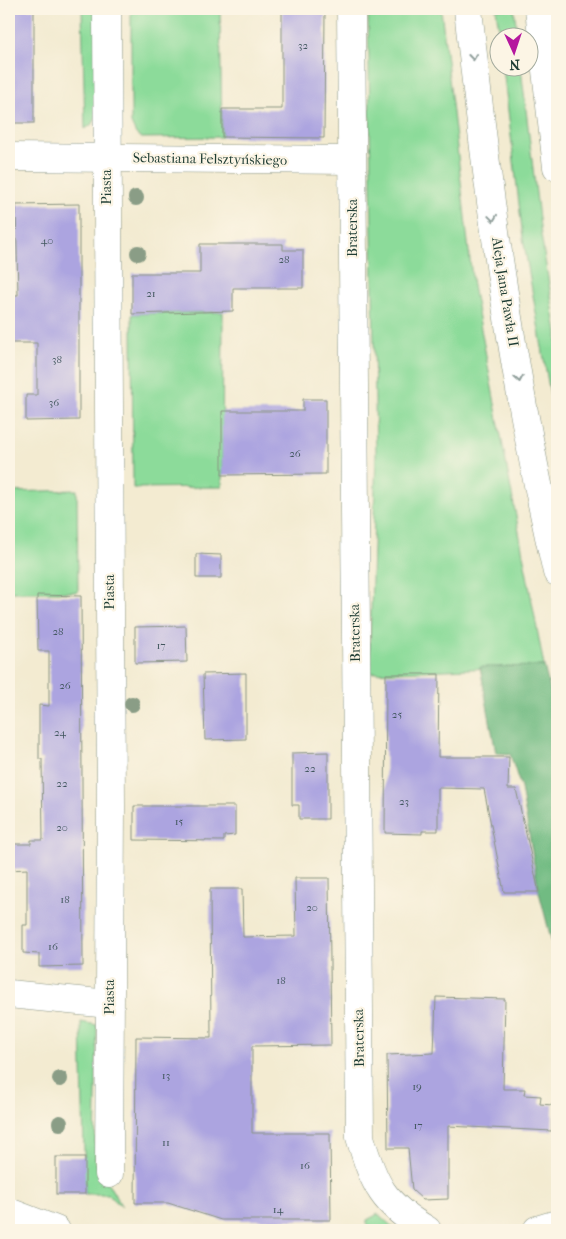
<svg xmlns="http://www.w3.org/2000/svg" width="566" height="1239" font-family="'IM FELL French Canon',serif">
<style>
.green{fill:#8cdb9a;stroke:#568c67}
.forest{fill:#71bb82;stroke:#487c5b}
.building{fill:#aca4e0}
.lines{fill:none;stroke-linecap:round;stroke-linejoin:round}
.minor-casing{stroke:#899482;stroke-width:29}
.major-casing{stroke:#899482;stroke-width:29}
.minor{stroke:#fff;stroke-width:28}
.major{stroke:#fff;stroke-width:28}
.tree{fill:#8a9d86}
.oneway{stroke:#8f9e9a}
.labels{text-anchor:middle;dominant-baseline:central;stroke-width:4.5;stroke-linejoin:round;paint-order:stroke}
.number-label{font-size:11px;fill:#42575f}
.street-label{font-size:14px;fill:#1f3d34;stroke:#fcf5e5}
</style>
<rect width="100%" height="100%" fill="#fcf5e5"/>
<filter id="ink" filterUnits="userSpaceOnUse"><feTurbulence type="fractalNoise" baseFrequency=".02" numOctaves="2"/><feDisplacementMap in="SourceGraphic" scale="10" xChannelSelector="R" yChannelSelector="G"/><feConvolveMatrix kernelMatrix="1 2 1 2 8 2 1 2 1" color-interpolation-filters="sRGB"/></filter>
<filter id="wash" filterUnits="userSpaceOnUse"><feTurbulence type="fractalNoise" baseFrequency=".0096" numOctaves="4" result="noise"/><feDisplacementMap in="SourceGraphic" scale="20" xChannelSelector="R" yChannelSelector="G"/><feGaussianBlur stdDeviation="1.12" result="paint"/><feColorMatrix in="noise" values="0 0 0 0 0 0 0 0 0 0 0 0 0 0 0 0 0 1.4 0 .05"/><feComposite in="paint" operator="in"/></filter>
<g filter="url(#wash)">
<rect width="100%" height="100%" fill="#f3ebd1"/>
<!-- green -->
<g class="green">
<polygon points="82,9 97,9 96,117 91,125 85,129"/>
<polygon points="131,9 220,9 222,137 142,138 136,134 131,123"/>
<polygon points="368,9 441,9 473,286 544,666 369,673 376,455"/>
<polygon points="496,9 514,9 518,37 500,37"/>
<polygon points="503,68 521,68 541,235 557,333 557,434 523,238"/>
<polygon points="223,312 222,487 133,488 132,314"/>
<polygon points="77,490 78,592 9,592 9,492"/>
<polygon points="81,1022 97,1025 95,1161 122,1207 108,1194 85,1194"/>
<polygon points="378,1214 396,1230 367,1230 367,1220"/>
</g>
<!-- forest -->
<polygon class="forest" points="544,666 557,717 557,962 539,892 521,788 510,754 496,753 480,667"/>
<g id="blocks">
<!-- building -->
<g class="building">
<rect x="9" y="9" width="25" height="114"/>
<polygon points="282,9 325,9 324,138 222,137 222,109 282,109"/>
<polygon points="79,204 79,420 26,421 26,395 37,395 37,343 9,343 9,295 18,295 16,205"/>
<polygon points="200,244 283,244 283,250 303,250 303,288 233,288 233,311 132,314 132,273 200,273"/>
<polygon points="303,399 326,399 326,474 222,475 222,411 303,411"/>
<polygon points="196,554 221,555 221,578 196,578"/>
<polygon points="37,595 81,596 83,966 39,967 39,954 23,953 23,925 27,925 27,869 9,870 9,844 31,844 31,840 43,840 42,759 39,759 39,705 49,706 49,651 38,651"/>
<polygon points="186,626 187,662 135,663 135,627"/>
<polygon points="246,673 246,739 205,740 203,674"/>
<polygon points="386,674 439,674 438,757 509,757 508,789 516,789 539,892 504,892 484,789 438,788 438,831 422,831 422,834 385,833"/>
<polygon points="328,752 328,819 299,819 299,805 292,805 292,753"/>
<polygon points="134,806 235,806 235,835 224,836 224,841 134,840"/>
<polygon points="295,878 329,878 331,1045 252,1046 252,1133 330,1133 331,1220 221,1220 168,1203 135,1203 136,1037 211,1038 210,889 242,889 243,937 296,936"/>
<polygon points="436,997 505,999 503,1089 525,1089 524,1095 541,1096 540,1104 553,1105 552,1131 448,1126 448,1199 423,1200 412,1190 408,1148 388,1148 387,1055 434,1053"/>
<rect x="56" y="1157" width="29" height="37"/>
</g>
</g>
</g>
<g filter="url(#ink)">
<use href="#blocks" fill-opacity="0" stroke="#899482" stroke-width="1"/>
<g class="lines">
<defs>
<g id="minor">
<polyline points="107,9 111,807 109,1174"/>
<path d="M351 9 360 1137C374 1185 383 1204 427 1230"/>
<polyline points="9,157 351,160"/>
<polyline points="9,994 109,1004"/>
<polyline points="9,1212 56,1230"/>
<polyline points="537,1230 557,1224"/>
</g>
<g id="major">
<path d="M468 9C488 198 514 387 557 572"/>
<polyline points="539,9 557,167"/>
</g>
</defs>
<!-- minor casing -->
<use href="#minor" class="minor-casing"/>
<!-- major casing -->
<use href="#major" class="major-casing"/>
<!-- minor -->
<use href="#minor" class="minor"/>
<!-- major -->
<use href="#major" class="major"/>
</g>
<!-- trees -->
<g class="tree">
<circle cx="136" cy="198" r="8"/>
<circle cx="138" cy="253" r="8"/>
<circle cx="132" cy="704" r="8"/>
<circle cx="60" cy="1079" r="8"/>
<circle cx="60" cy="1123" r="8"/>
</g>
<!-- one-way arrows -->
<defs><path id="oneway-chevron" d="M-2-3.5L2.5 0L-2 3.5" fill="none" stroke-width="1.6" stroke-linecap="round" stroke-linejoin="round" transform="scale(1.25)"/></defs>
<g class="oneway">
<use href="#oneway-chevron" transform="translate(473 57) rotate(84)"/>
<use href="#oneway-chevron" transform="translate(493 218) rotate(82)"/>
<use href="#oneway-chevron" transform="translate(519 379) rotate(80)"/>
</g>
</g>
<g class="labels">
<!-- number labels -->
<g class="number-label">
<text x="303" y="45">32</text>
<text x="47" y="240">40</text>
<text x="284" y="259">28</text>
<text x="151" y="293">21</text>
<text x="57" y="359">38</text>
<text x="54" y="402">36</text>
<text x="295" y="453">26</text>
<text x="58" y="631">28</text>
<text x="161" y="645">17</text>
<text x="65" y="685">26</text>
<text x="397" y="714">25</text>
<text x="60" y="732">24</text>
<text x="310" y="768">22</text>
<text x="62" y="783">22</text>
<text x="404" y="801">23</text>
<text x="179" y="821">15</text>
<text x="62" y="827">20</text>
<text x="65" y="899">18</text>
<text x="312" y="907">20</text>
<text x="53" y="946">16</text>
<text x="281" y="980">18</text>
<text x="166" y="1075">13</text>
<text x="417" y="1086">19</text>
<text x="418" y="1125">17</text>
<text x="166" y="1142">11</text>
<text x="305" y="1165">16</text>
<text x="278" y="1209">14</text>
</g>
<!-- street labels -->
<g class="street-label">
<text transform="translate(210 159) rotate(1)">Sebastiana Felsztyńskiego</text>
<text transform="translate(106 187) rotate(-90)">Piasta</text>
<text transform="translate(352 228) rotate(-90)">Braterska</text>
<text transform="translate(505 292) rotate(81)">Aleja Jana Pawła II</text>
<text transform="translate(109 592) rotate(-90)">Piasta</text>
<text transform="translate(355 633) rotate(-91)">Braterska</text>
<text transform="translate(109 997) rotate(-90)">Piasta</text>
<text transform="translate(359 1038) rotate(-91)">Braterska</text>
</g>
</g>
<!-- margin -->
<rect width="566" height="1239" fill="none" stroke="#fcf5e5" stroke-width="30"/>
<!-- north arrow -->
<g transform="translate(514 52) rotate(177)"><circle r="24" fill="#fcf5e5" stroke="#a4ab9e"/>
<path d="M0-4L9 19L0 12L-9 19Z" fill="#b5179e"/>
<text y="-8" font-size="14" font-weight="bold" text-anchor="middle" fill="#1f3d34">N</text>
</g>
</svg>
